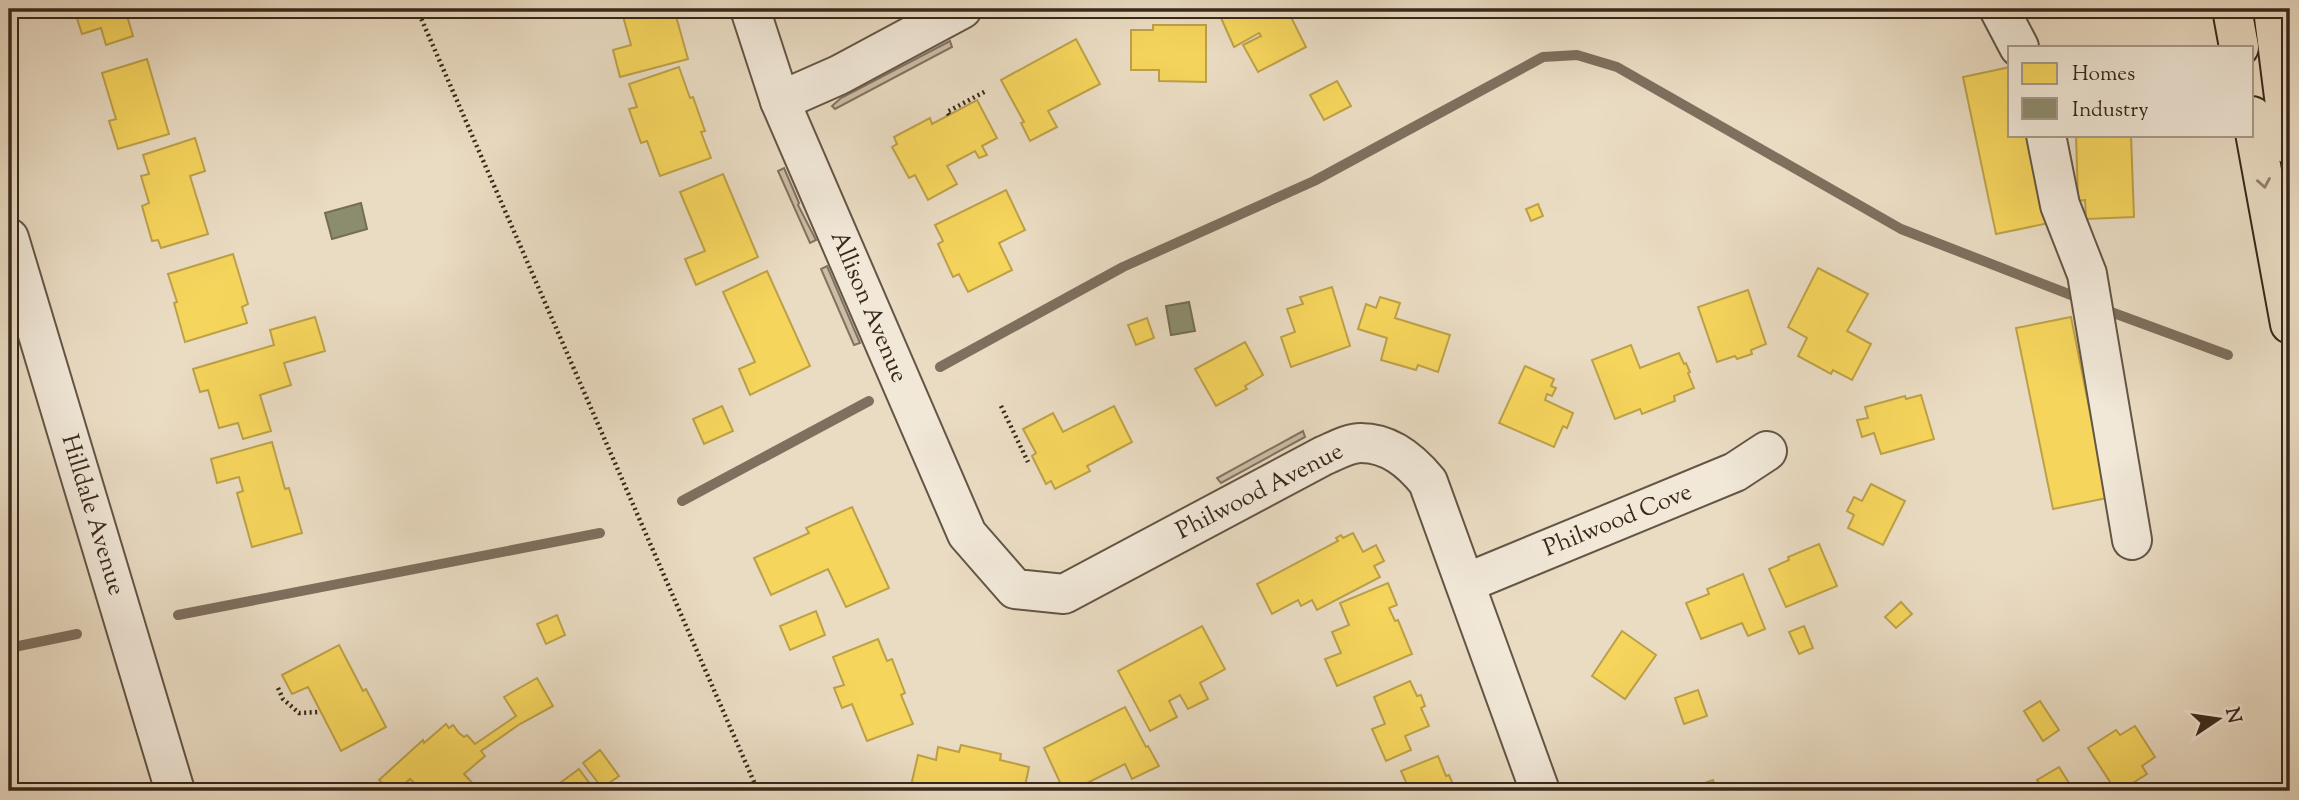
<svg xmlns="http://www.w3.org/2000/svg" width="2299" height="800" font-family="'Sorts Mill Goudy',serif">
<style>
.green{fill:#ccbda6;stroke:#827260;stroke-width:2}
.homes{fill:#f6d55c;stroke:#bda148;stroke-width:2}
.industry{fill:#8c8c6e;stroke:#736e55;stroke-width:2}
.lines{fill:none;stroke-linecap:round;stroke-linejoin:round}
.stream{stroke:#7e6f5e;stroke-width:10}
.minor-casing{stroke:#645545;stroke-width:42}
.highway-casing{stroke:#38281b;stroke-width:42}
.path{stroke:#38281b;stroke-width:4.5;stroke-dasharray:2 3.5;stroke-linecap:butt}
.minor{stroke:#f1e8d8;stroke-width:38}
.highway{stroke:#eadcc3;stroke-width:38}
.oneway{stroke:#91826f}
.labels{text-anchor:middle;dominant-baseline:central;stroke-width:7;stroke-linejoin:round;paint-order:stroke}
.street-label{font-size:24px;fill:#38281b;stroke:#f1e8d8}
</style>
<rect width="100%" height="100%" fill="#eadcc3"/>
<filter id="stains"><feTurbulence type="fractalNoise" baseFrequency=".00286" numOctaves="4"/><feColorMatrix values="0 0 0 0 .2 0 0 0 0 .09 0 0 0 0 .02 0 0 0 .5 -.17"/></filter>
<radialGradient id="worn" r=".72"><stop offset=".6" stop-color="#630" stop-opacity="0"/><stop offset="1" stop-color="#630" stop-opacity=".3"/></radialGradient>
<!-- green -->
<g class="green">
<polygon points="950,41 952,47 835,109 832,106 841,98"/>
<polygon points="784,168 799,203 798,205 816,240 810,243 778,171"/>
<polygon points="827,266 860,343 854,345 821,269"/>
<polygon points="1303,431 1305,437 1221,483 1217,478"/>
</g>
<!-- homes -->
<g class="homes">
<polygon points="74,9 125,9 133,36 106,45 101,28 82,34"/>
<polygon points="621,9 674,9 688,59 620,77 613,50 631,45"/>
<polygon points="1217,9 1284,9 1287,14 1289,13 1306,47 1258,72 1243,45 1261,36 1259,33 1234,47"/>
<polygon points="1806,9 1826,9 1826,16 1812,18 1812,15 1806,15"/>
<polygon points="1153,25 1206,25 1206,82 1159,81 1159,70 1131,70 1131,30 1153,30"/>
<polygon points="1076,39 1100,84 1048,111 1057,127 1030,141 1021,123 1024,122 1001,80"/>
<polygon points="147,59 169,134 118,149 109,121 116,119 102,73"/>
<polygon points="679,67 690,98 693,97 705,131 701,132 711,158 660,176 647,141 641,143 629,109 637,107 629,84"/>
<polygon points="2010,67 2010,135 2030,135 2049,223 1996,234 1963,77"/>
<polygon points="1337,81 1351,106 1324,120 1310,95"/>
<polygon points="977,100 997,138 982,146 987,155 979,158 975,151 947,166 957,184 928,200 915,175 909,178 892,147 897,144 894,137 930,118 932,124"/>
<polygon points="2076,135 2131,135 2134,217 2086,219 2085,200 2078,201"/>
<polygon points="195,138 205,171 190,176 208,234 161,248 158,240 152,241 142,206 149,203 141,176 149,174 143,155"/>
<polygon points="723,174 758,257 696,285 685,259 705,251 680,192"/>
<polygon points="1006,190 1025,230 999,243 1012,270 968,292 959,274 953,277 938,244 943,241 935,225"/>
<polygon points="1538,204 1543,216 1531,221 1526,209"/>
<polygon points="233,254 248,304 242,307 247,323 185,342 174,303 177,302 168,274"/>
<polygon points="1818,268 1868,294 1847,331 1871,344 1852,380 1833,370 1831,374 1798,356 1807,338 1788,327"/>
<polygon points="767,271 810,366 750,395 739,369 755,362 723,292"/>
<polygon points="1332,287 1350,346 1291,367 1281,337 1295,332 1287,309 1303,304 1300,297"/>
<polygon points="1748,290 1766,344 1751,350 1752,354 1737,359 1735,356 1717,362 1698,307"/>
<polygon points="1380,297 1400,303 1395,318 1450,335 1438,372 1418,365 1416,370 1381,360 1387,338 1358,329 1366,304 1376,308"/>
<polygon points="315,317 325,351 284,363 291,385 260,395 271,431 243,439 238,423 219,428 208,390 200,392 193,369 274,345 270,330"/>
<polygon points="2071,317 2107,498 2053,509 2016,328"/>
<polygon points="1147,318 1154,338 1136,345 1128,325"/>
<polygon points="1245,342 1263,375 1245,386 1247,389 1216,406 1195,369"/>
<polygon points="1631,345 1640,368 1679,353 1684,364 1686,363 1690,372 1688,373 1694,388 1674,396 1675,401 1642,414 1640,409 1615,419 1592,360"/>
<polygon points="1525,366 1554,379 1551,386 1556,388 1552,396 1547,394 1545,400 1573,413 1567,428 1563,426 1554,447 1499,423"/>
<polygon points="1921,395 1934,439 1881,454 1874,433 1862,437 1857,420 1868,418 1865,407 1905,396 1906,399"/>
<polygon points="722,406 733,431 704,444 693,419"/>
<polygon points="1114,406 1132,442 1087,466 1090,471 1055,489 1051,481 1046,484 1032,456 1036,453 1023,429 1053,413 1063,432"/>
<polygon points="272,442 285,489 289,488 302,533 252,547 237,493 243,491 239,477 217,483 211,459"/>
<polygon points="1871,484 1905,501 1883,545 1848,528 1854,515 1847,511 1854,497 1862,501"/>
<polygon points="852,507 889,588 846,607 828,569 771,595 754,558 809,533 806,528"/>
<polygon points="1353,533 1363,552 1376,545 1384,561 1374,566 1380,577 1317,610 1312,600 1301,606 1298,600 1272,614 1257,584 1338,541 1336,538 1341,535 1343,538"/>
<polygon points="1819,544 1837,586 1786,607 1769,569 1789,560 1788,557"/>
<polygon points="1743,574 1765,629 1748,636 1742,623 1701,639 1686,603 1709,594 1707,589"/>
<polygon points="1388,583 1397,605 1389,608 1395,621 1398,620 1412,654 1337,686 1325,659 1341,653 1332,632 1349,625 1340,603"/>
<polygon points="1901,602 1912,614 1896,628 1885,617"/>
<polygon points="816,611 825,635 790,650 780,626"/>
<polygon points="557,615 565,635 546,644 537,624"/>
<polygon points="1202,626 1225,669 1200,683 1208,699 1188,709 1180,695 1169,701 1177,717 1150,731 1118,671"/>
<polygon points="1804,626 1813,648 1799,654 1789,632"/>
<polygon points="1622,631 1656,655 1625,699 1592,676"/>
<polygon points="878,639 887,661 892,659 905,693 901,695 913,724 867,741 852,704 842,708 834,688 844,685 833,657"/>
<polygon points="339,645 363,691 366,689 386,727 341,751 308,687 292,694 282,675"/>
<polygon points="537,678 553,706 520,724 481,751 485,756 464,774 480,791 422,791 410,779 397,791 391,791 379,780 423,740 424,743 446,724 449,728 453,725 459,733 464,737 467,735 475,744 516,716 504,697"/>
<polygon points="1410,681 1417,696 1421,695 1425,706 1421,708 1429,726 1405,736 1411,750 1386,761 1372,729 1385,724 1374,697"/>
<polygon points="1698,690 1707,716 1684,724 1675,698"/>
<polygon points="2040,701 2059,730 2043,741 2024,711"/>
<polygon points="1125,707 1146,747 1148,746 1159,766 1132,779 1125,764 1087,783 1091,791 1064,791 1044,748"/>
<polygon points="2135,726 2155,757 2142,766 2147,774 2120,791 2116,791 2088,748 2116,730 2120,735"/>
<polygon points="961,745 1001,754 1000,760 1029,767 1024,791 910,790 918,755 936,760 938,747 959,752"/>
<polygon points="600,750 619,776 602,788 583,763"/>
<polygon points="1438,756 1446,776 1449,775 1456,791 1410,791 1401,771"/>
<polygon points="2059,767 2074,791 2032,791 2041,786 2037,780"/>
<polygon points="579,769 593,788 589,791 566,791 560,783"/>
<polygon points="1713,780 1718,791 1682,791"/>
</g>
<!-- industry -->
<g class="industry">
<polygon points="361,203 367,229 332,239 325,213"/>
<polygon points="1189,302 1195,331 1171,335 1166,306"/>
</g>
<g class="lines">
<!-- stream -->
<g class="stream">
<polyline points="2111,312 2228,355"/>
<polyline points="940,367 1123,267 1314,181 1543,57 1577,55 1617,67 1901,229 2079,298"/>
<polyline points="682,501 869,401"/>
<polyline points="178,615 600,533"/>
<polyline points="9,648 77,634"/>
</g>
<defs>
<g id="minor">
<path d="M750 9 780 101 967 534 1015 589 1064 594 1323 456C1335 451 1348 443 1361 443 1390 443 1411 461 1428 482L1540 791"/>
<polyline points="1999,9 2019,47"/>
<polyline points="780,101 839,75 962,9"/>
<polyline points="2046,135 2060,205 2087,274 2132,540"/>
<polyline points="9,238 175,791"/>
<polyline points="1466,583 1735,472 1767,451"/>
</g>
<g id="highway">
<polyline points="2232,9 2239,47"/>
<polyline points="2273,9 2290,145"/>
<polyline points="2252,116 2290,324"/>
</g>
</defs>
<!-- minor casing -->
<use href="#minor" class="minor-casing"/>
<!-- highway casing -->
<use href="#highway" class="highway-casing"/>
<!-- path -->
<g class="path">
<polyline points="417,9 758,791"/>
<polyline points="949,115 947,112 986,91"/>
<polyline points="1001,406 1028,462"/>
<polyline points="278,688 283,699 299,713 319,712"/>
</g>
<!-- minor -->
<use href="#minor" class="minor"/>
<!-- highway -->
<use href="#highway" class="highway"/>
</g>
<!-- one-way arrows -->
<defs><path id="oneway-chevron" d="M-2-3.5L2.5 0L-2 3.5" fill="none" stroke-width="1.6" stroke-linecap="round" stroke-linejoin="round" transform="scale(1.75)"/></defs>
<use class="oneway" href="#oneway-chevron" transform="translate(2264 183) rotate(80)"/>
<g class="labels">
<!-- street labels -->
<g class="street-label">
<text transform="translate(868 307) rotate(67)">Allison Avenue</text>
<text transform="translate(1260 492) rotate(-27)">Philwood Avenue</text>
<text transform="translate(92 515) rotate(73)">Hilldale Avenue</text>
<text transform="translate(1618 521) rotate(-22)">Philwood Cove</text>
</g>
</g>
<!-- margin -->
<rect width="2299" height="800" fill="none" stroke="#eadcc3" stroke-width="35"/>
<rect x="10" y="10" width="2278" height="779" fill="none" stroke="#38281b" stroke-width="3.5"/>
<rect x="18" y="18" width="2264" height="765" fill="none" stroke="#38281b" stroke-width="2"/>
<!-- legend -->
<rect x="2008" y="46" width="245" height="91" fill="#f1e8d8" stroke="#a79b8c" stroke-width="2"/>
<rect x="2022" y="63" width="35" height="21" fill="#f6d55c" stroke="#a79b8c" stroke-width="2"/>
<text x="2072" y="80" font-size="21" fill="#38281b">Homes</text>
<rect x="2022" y="98" width="35" height="21" fill="#8c8c6e" stroke="#a79b8c" stroke-width="2"/>
<text x="2072" y="116" font-size="21" fill="#38281b">Industry</text>
<!-- north arrow -->
<g transform="translate(2218 719) rotate(77)" stroke="#f1e8d8" stroke-width="5" paint-order="stroke">
<path d="M0-5L12 26L0 18L-12 26Z" fill="#38281b"/>
<text y="-10" font-size="19" font-weight="bold" text-anchor="middle" fill="#38281b">N</text>
</g>
<rect width="100%" height="100%" filter="url(#stains)"/>
<rect width="100%" height="100%" fill="url(#worn)"/>
</svg>
